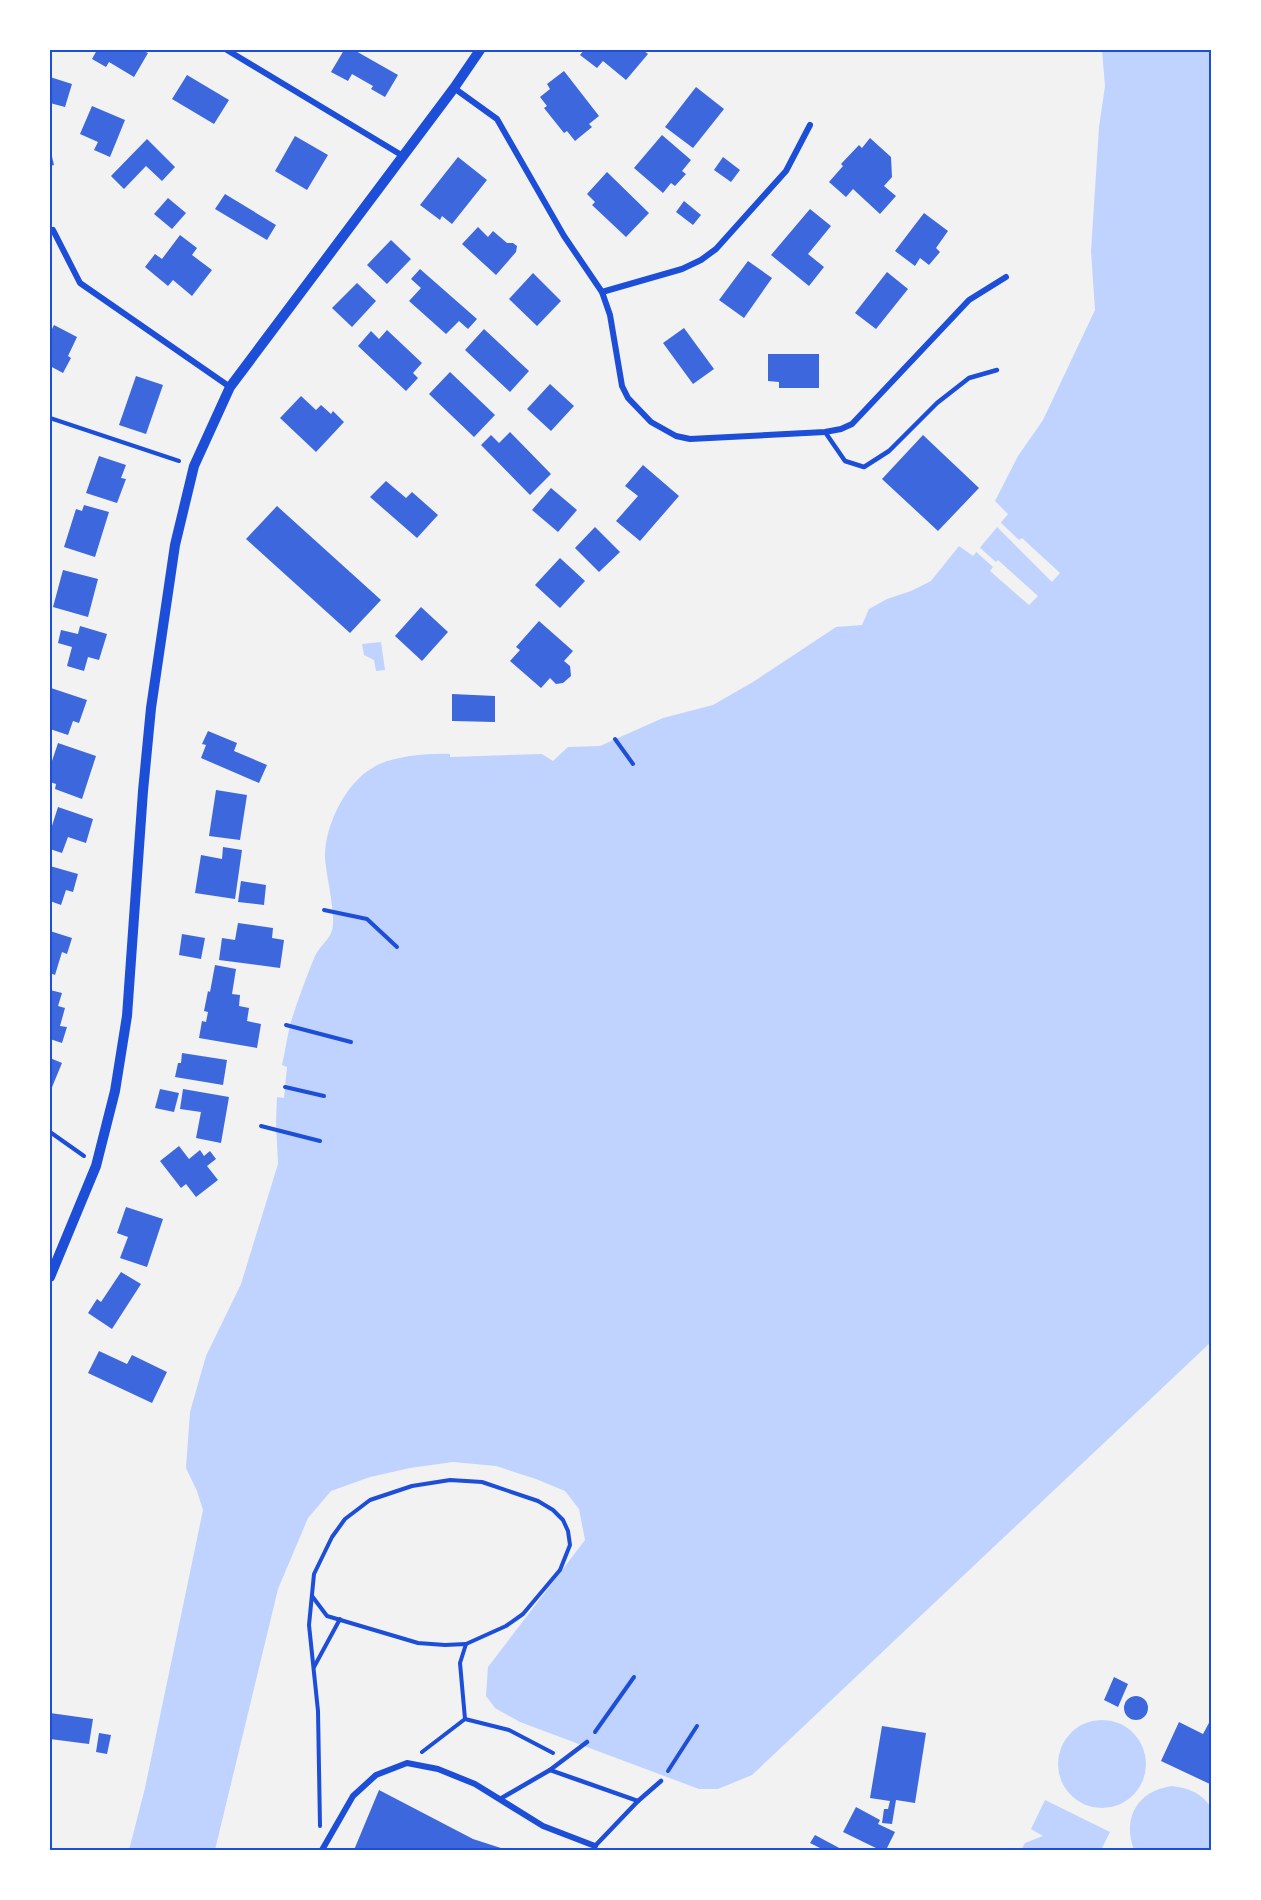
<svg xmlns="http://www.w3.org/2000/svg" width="1261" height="1900" font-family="Montserrat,sans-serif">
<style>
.water{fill:#bfd3fe}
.pier{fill:#f2f2f2}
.building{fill:#3d67dc}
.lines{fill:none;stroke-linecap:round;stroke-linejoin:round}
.path{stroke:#1d4ed8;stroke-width:4}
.service{stroke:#1d4ed8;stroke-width:4.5}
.minor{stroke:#1d4ed8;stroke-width:6}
.tertiary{stroke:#1d4ed8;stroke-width:10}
.neatline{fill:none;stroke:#1d4ed8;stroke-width:2}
</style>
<rect width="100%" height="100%" fill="#f2f2f2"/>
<!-- water -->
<g class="water">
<path d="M1102 50H1211V1342L752 1775 718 1789H699L520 1722 495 1708 486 1696 488 1667 585 1540 579 1509 565 1491 536 1479 496 1466 453 1462 410 1468 370 1477 331 1491 308 1518 278 1589 215 1850H129L145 1788 203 1510 197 1491 186 1468 190 1412 206 1356 241 1284 278 1164 276 1122 277 1097 284 1098 287 1067 282 1065C285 1052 287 1038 290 1025 297 1002 306 978 315 956 319 947 327 942 331 933 338 919 325 873 325 856 325 825 346 782 374 767 392 756 429 753 450 754V757L542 754 553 761 568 747 600 746 663 718 713 705 753 682 836 627 862 625 869 609 887 599 911 591 931 581 959 546 973 556 1008 514 995 501 1018 456 1043 420 1095 310 1091 251 1099 127 1105 86Z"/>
<polygon points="381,642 385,670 376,671 374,660 364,655 362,644"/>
<circle cx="1102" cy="1764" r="44"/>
<path d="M1172 1786C1189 1788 1202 1793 1211 1808V1850H1134C1122 1818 1137 1791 1172 1786Z"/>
<polygon points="1045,1800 1110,1832 1101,1850 1021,1850 1025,1843 1043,1836 1031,1829"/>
</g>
<!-- pier -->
<g class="pier">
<polygon points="999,521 1019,540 1022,538 1060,573 1052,582 995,525"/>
<polygon points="978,546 996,562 998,560 1038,596 1029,605 990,571 993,567 974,550"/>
</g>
<!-- building -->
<g class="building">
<polygon points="97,50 141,50 148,53 134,77 109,62 106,67 92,59"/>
<polygon points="344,50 354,50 398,75 385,97 371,89 373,86 352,74 348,81 331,72"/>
<polygon points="584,50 643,50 648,54 626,80 603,61 597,68 580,55"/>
<polygon points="564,71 599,116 589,124 592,127 575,141 567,131 564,133 544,108 547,106 540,97 550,89 547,84"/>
<polygon points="187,75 229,100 214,124 172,99"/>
<polygon points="50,77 72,84 65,107 50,103"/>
<polygon points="696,87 724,109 693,148 665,127"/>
<polygon points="92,106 125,120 110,157 94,150 98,142 80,134"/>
<polygon points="662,135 691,160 682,171 686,174 675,186 671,183 663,193 634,168"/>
<polygon points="295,136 328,155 307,190 275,171"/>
<polygon points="870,138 891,157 892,177 884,186 896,196 880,214 853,189 846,197 829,182 843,166 841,164 859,145 862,148"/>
<polygon points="147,139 175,167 162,181 146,166 124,189 111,176"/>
<polygon points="50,148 54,165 50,166"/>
<polygon points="458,157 487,180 452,224 442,216 440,220 420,205"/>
<polygon points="723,157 740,170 731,182 714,170"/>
<polygon points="607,172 649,213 626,237 592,205 595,202 587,194"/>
<polygon points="225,194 276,225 267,240 215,209"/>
<polygon points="168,198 186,213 172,229 154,214"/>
<polygon points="684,201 701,215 693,225 676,212"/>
<polygon points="810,209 831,226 808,254 824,267 809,286 771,255"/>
<polygon points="924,213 948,231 936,248 940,252 929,265 920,258 915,266 895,251"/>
<polygon points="478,227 488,237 493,231 507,243 513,243 517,246 516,252 496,275 462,244"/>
<polygon points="180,235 197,248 192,255 212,270 192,296 173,280 168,286 145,267 155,254 162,259"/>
<polygon points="391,240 411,259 387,284 367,265"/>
<polygon points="748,261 772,278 744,318 719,300"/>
<polygon points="420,269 477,319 468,329 459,321 446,334 409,301 421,288 411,279"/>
<polygon points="887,272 908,289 876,329 855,313"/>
<polygon points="533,273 561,301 537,326 509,299"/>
<polygon points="357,283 376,301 352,327 332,308"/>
<polygon points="54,325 77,337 68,356 71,358 63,373 50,366 50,333"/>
<polygon points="684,328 714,369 693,384 663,343"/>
<polygon points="484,329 529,371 510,392 465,350"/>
<polygon points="387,330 422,363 413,373 418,378 406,391 358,346 371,331 379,339"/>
<polygon points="768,354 819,354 819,388 779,388 779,382 768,381"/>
<polygon points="450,372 495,415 474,437 429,394"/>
<polygon points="136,376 163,385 146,434 119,425"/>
<polygon points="550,384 574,406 551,431 527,409"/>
<polygon points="301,396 316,410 321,405 331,414 333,411 344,422 316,452 280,418"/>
<polygon points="510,432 551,474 530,495 481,445 491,435 499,443"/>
<polygon points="923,435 979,488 938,531 882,479"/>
<polygon points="99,456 126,465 121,478 126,479 117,503 86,493"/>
<polygon points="643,465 679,496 640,541 616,521 638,496 625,486"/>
<polygon points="386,481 406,498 412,492 438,515 417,538 370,497"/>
<polygon points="551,488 577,510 558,532 532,510"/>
<polygon points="84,505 109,512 95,557 64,547 76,509 82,511"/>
<polygon points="277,506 381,600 350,633 246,539"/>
<polygon points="595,527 620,552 599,572 575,548"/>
<polygon points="560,558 585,581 560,608 535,585"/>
<polygon points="63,570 98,579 88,617 53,607"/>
<polygon points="421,607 448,632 422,661 395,636"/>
<polygon points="539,621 573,651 564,661 570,666 571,676 563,683 556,684 550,678 541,688 510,661 520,650 516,647"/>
<polygon points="80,626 107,634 99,660 88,657 84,671 67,666 72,647 58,643 61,630 78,634"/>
<polygon points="51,688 87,700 79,723 73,721 68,735 50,729"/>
<polygon points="452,694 495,696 495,722 452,721"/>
<polygon points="208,731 237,743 234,751 267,765 259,783 201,758 206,745 202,744"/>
<polygon points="58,743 96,756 82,799 55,789 56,784 50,782 50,767"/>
<polygon points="216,790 247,795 240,840 209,836"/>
<polygon points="58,807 93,819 86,843 68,837 62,853 50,849 50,832"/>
<polygon points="223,847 242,850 235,899 195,893 201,855 222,859"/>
<polygon points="50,866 78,874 73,892 66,890 61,905 50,901"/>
<polygon points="241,881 266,885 264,905 238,902"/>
<polygon points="238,923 273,928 272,938 284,940 280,968 219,960 222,938 235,940"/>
<polygon points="50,931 72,938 67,954 62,952 55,975 50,973"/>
<polygon points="182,934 205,938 201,959 179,955"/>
<polygon points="215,965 236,969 232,994 240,995 239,1006 249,1008 247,1021 261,1024 257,1048 199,1038 202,1021 206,1022 208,1012 204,1011 208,991 210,992"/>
<polygon points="50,990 62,993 58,1006 65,1008 60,1026 67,1027 62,1043 50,1039"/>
<polygon points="182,1053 227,1060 223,1085 175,1077 178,1063 181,1063"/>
<polygon points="50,1058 62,1063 50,1092"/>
<polygon points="160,1089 179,1093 174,1112 155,1108"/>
<polygon points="183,1089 229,1097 221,1143 196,1138 201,1112 180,1109"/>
<polygon points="179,1146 189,1159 200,1150 204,1156 210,1151 216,1159 207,1166 218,1180 196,1197 186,1184 181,1188 160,1161"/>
<polygon points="126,1207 163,1219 147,1267 120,1258 128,1237 117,1233"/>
<polygon points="121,1272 141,1284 112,1329 88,1313 97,1299 101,1302"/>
<polygon points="99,1351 127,1364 132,1355 167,1372 152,1403 88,1373"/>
<polygon points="1114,1677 1128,1684 1118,1707 1104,1700"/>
<circle cx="1136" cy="1708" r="12"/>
<polygon points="50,1713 93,1719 89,1744 50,1739"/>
<polygon points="1210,1721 1212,1722 1212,1785 1161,1761 1179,1722 1203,1734"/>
<polygon points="882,1726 926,1733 915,1803 896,1800 892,1824 882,1823 884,1809 888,1809 890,1801 870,1798"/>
<polygon points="99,1733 111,1735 107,1754 96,1752"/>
<polygon points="379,1790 473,1839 507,1850 354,1850"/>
<polygon points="856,1807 880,1820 878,1824 895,1832 886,1850 880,1850 843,1832"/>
<polygon points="815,1835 843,1850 824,1850 810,1843"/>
</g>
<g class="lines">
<!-- path -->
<g class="path">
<polyline points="50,418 179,461"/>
<polyline points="615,739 633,764"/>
<polyline points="324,910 367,919 397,947"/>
<polyline points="286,1025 351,1042"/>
<polyline points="285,1087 324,1096"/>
<polyline points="261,1126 320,1141"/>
<polyline points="50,1132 84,1156"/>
<polyline points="312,1596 327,1616 418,1643 445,1645 466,1644"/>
<polyline points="314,1667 340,1619"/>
<polyline points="595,1732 634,1677"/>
<polyline points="422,1752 465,1719 509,1730 553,1753"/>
<polyline points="668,1771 697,1726"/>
<polyline points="320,1826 318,1711 309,1625 314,1574 332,1537 345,1519 370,1500 412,1486 450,1480 482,1482 538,1501 553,1510 563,1520 568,1531 570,1545 560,1570 523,1614 506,1626 466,1644 460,1663 465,1719"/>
</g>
<!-- service -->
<g class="service">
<polyline points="825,432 845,461 864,467 889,451 937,403 969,378 997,370"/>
<polyline points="550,1770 638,1801"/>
<polyline points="500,1799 550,1770 587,1742"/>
<polyline points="595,1846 638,1801 661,1781"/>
</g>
<!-- minor -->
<g class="minor">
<polyline points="227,50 403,156"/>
<polyline points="454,88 497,119 564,236 602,292 610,315 622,386 628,398 651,422 676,436 690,439 825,432 841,429 852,424 969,300 1006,277"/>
<polyline points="53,230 80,283 230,387"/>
<polyline points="602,292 682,269 701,260 716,249 786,171 810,125"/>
<polyline points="322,1850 353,1796 376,1775 407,1763 438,1769 475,1784 543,1826 595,1846"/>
</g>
<!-- tertiary -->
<polyline class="tertiary" points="50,1277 96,1166 115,1091 127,1016 143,791 151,708 175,545 194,466 230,387 454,88 480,50"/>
</g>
<!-- border -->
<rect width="1261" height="1900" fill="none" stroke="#ffffff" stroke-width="102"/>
<rect x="51" y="51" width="1159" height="1798" class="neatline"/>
</svg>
